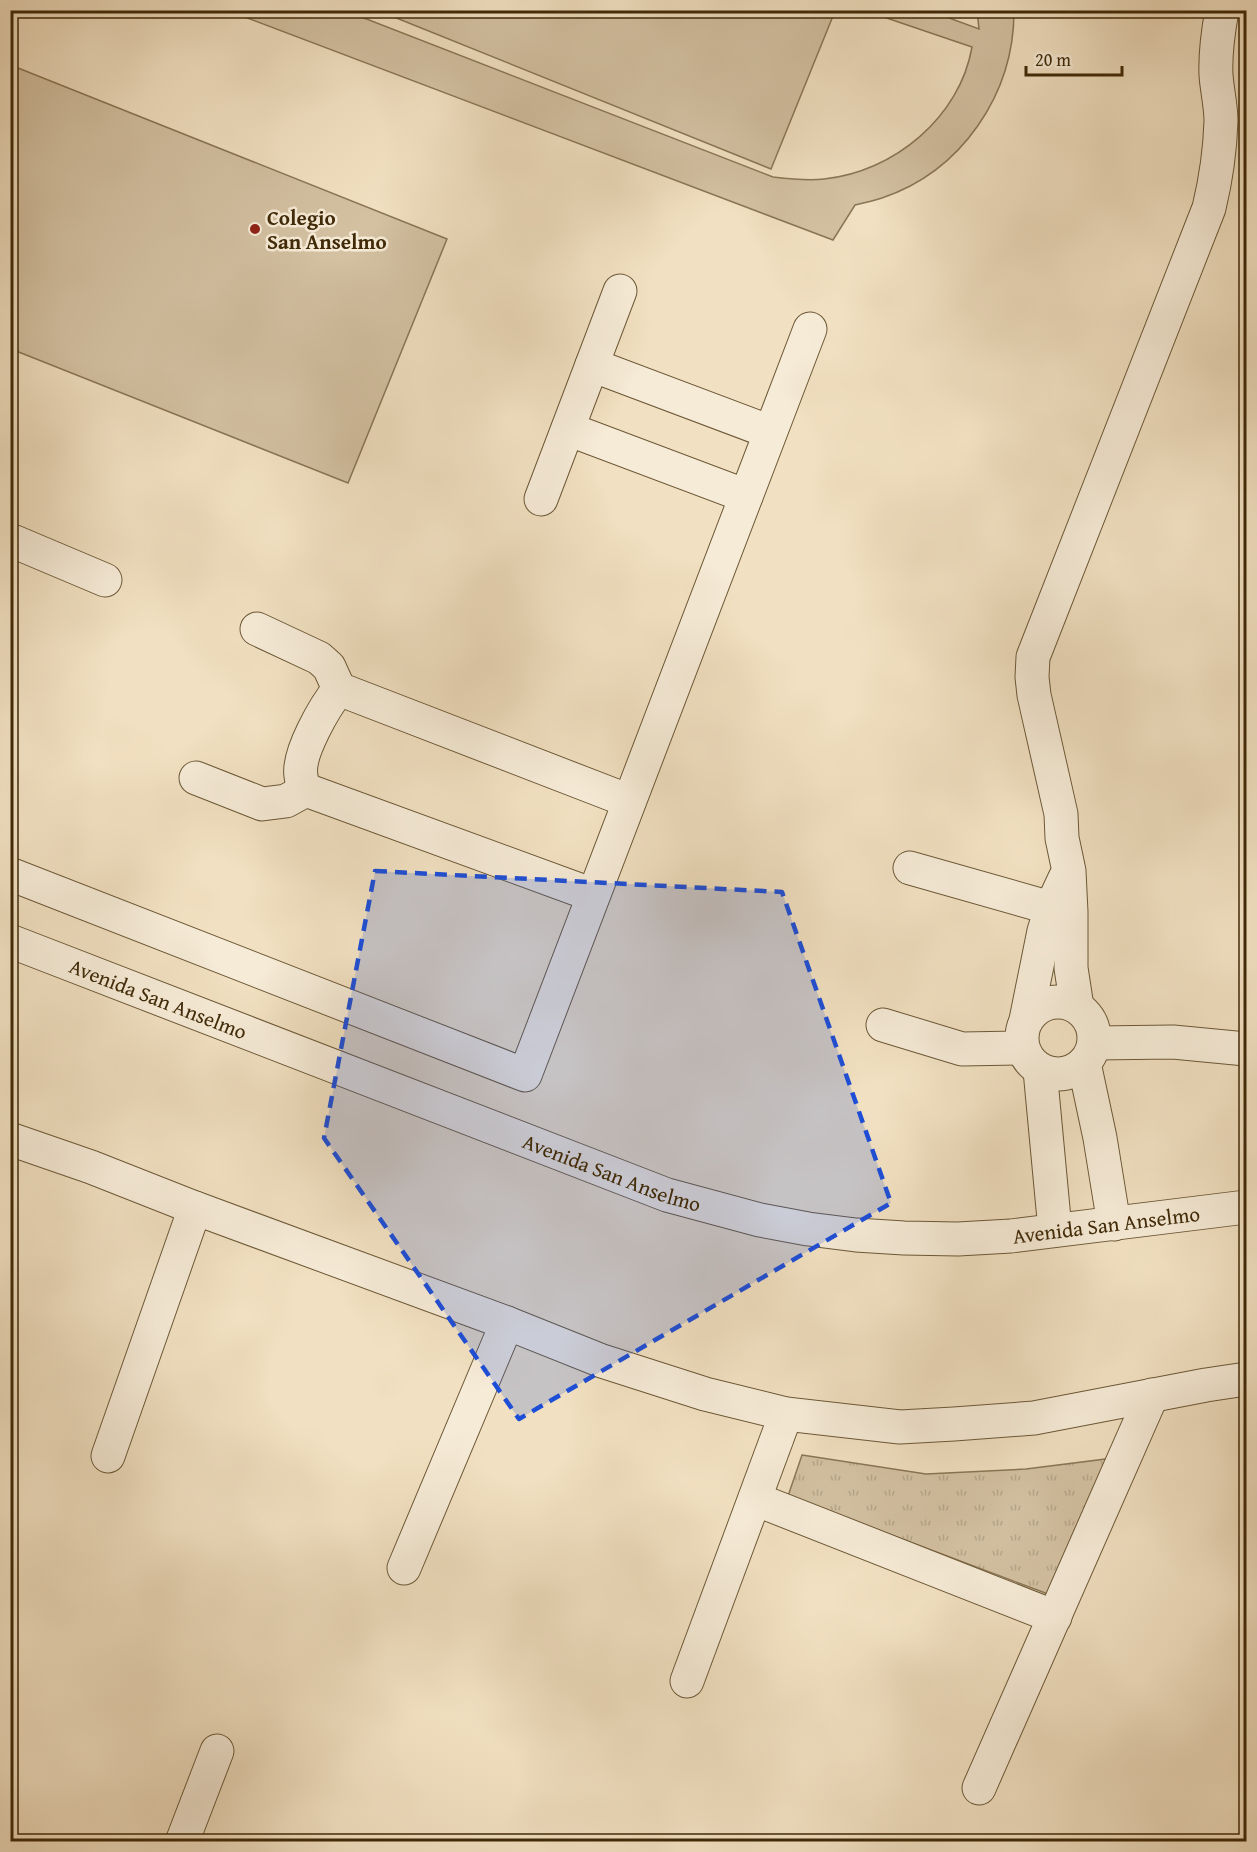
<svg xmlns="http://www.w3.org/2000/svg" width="1257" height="1852" font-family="'Gentium Book Plus',serif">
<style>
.park{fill:url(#park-tufts);stroke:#8a7655;stroke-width:1.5}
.garden{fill:#d3c1a2;stroke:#8a7655;stroke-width:1.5}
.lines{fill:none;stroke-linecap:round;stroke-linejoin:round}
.minor-casing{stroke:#6c5836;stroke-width:35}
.minor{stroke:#f6ebd7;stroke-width:33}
.marked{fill:#1d4ed8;fill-opacity:0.2;stroke:#1d4ed8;stroke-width:4.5;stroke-dasharray:12 8;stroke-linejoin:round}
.poi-dot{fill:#8f2418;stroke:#f6ebd7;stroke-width:2}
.labels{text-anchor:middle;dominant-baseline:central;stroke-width:5;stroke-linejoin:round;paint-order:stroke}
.poi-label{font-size:21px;font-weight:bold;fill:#402a08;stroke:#f6ebd7;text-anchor:start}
.street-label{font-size:21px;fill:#402a08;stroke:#f6ebd7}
</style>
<defs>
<pattern id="park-tufts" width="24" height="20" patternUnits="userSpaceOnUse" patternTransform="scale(1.5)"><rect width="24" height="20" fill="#d3c1a2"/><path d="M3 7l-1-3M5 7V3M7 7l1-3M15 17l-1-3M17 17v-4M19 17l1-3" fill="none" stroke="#b6a68a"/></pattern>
</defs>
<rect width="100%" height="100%" fill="#f1e0c1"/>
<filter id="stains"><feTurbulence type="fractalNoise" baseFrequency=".00333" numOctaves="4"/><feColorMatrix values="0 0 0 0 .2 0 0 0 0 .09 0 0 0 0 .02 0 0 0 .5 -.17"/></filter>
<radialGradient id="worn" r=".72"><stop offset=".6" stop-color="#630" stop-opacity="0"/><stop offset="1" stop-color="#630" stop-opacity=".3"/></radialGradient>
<!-- park -->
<polygon class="park" points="802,1455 926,1474 1026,1469 1114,1458 1048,1594 788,1496"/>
<!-- garden -->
<g class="garden">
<path d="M229 11H346L773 177C790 179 807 181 824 179 894 172 960 117 972 47L866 11H930L979 29 977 11H1014C1014 94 962 171 882 198 873 201 864 203 855 205L833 240Z"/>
<polygon points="379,11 835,11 771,169"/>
<polygon points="13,66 447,239 348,483 11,349 10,72"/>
</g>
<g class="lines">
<defs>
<g id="minor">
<polyline points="592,365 770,432"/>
<polyline points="568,429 746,496"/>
<polyline points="541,499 620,291"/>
<polyline points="15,542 105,580"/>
<polyline points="257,629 319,658 329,667 339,689 629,801"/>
<polyline points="196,778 262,804 286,801 306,790 593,895"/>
<path d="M306 790C304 786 301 780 301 776 297 754 325 706 339 689"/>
<polyline points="910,868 1051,908"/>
<polyline points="10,874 525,1075 810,329"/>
<path id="s1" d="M10 941 667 1195 760 1220 808 1229 856 1235 904 1238 958 1239 1011 1236 1246 1207"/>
<circle cx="1058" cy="1038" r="36"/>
<path d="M1077 1007 1071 968V912L1069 871 1062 838 1061 814 1034 695 1032 677 1033 657 1209 208C1216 179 1220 151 1221 121 1221 106 1217 90 1216 75 1215 53 1218 32 1222 10"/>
<polyline points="1026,1020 1044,931 1051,908 1065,878"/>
<polyline points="883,1025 962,1049 1022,1048"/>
<polyline points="1095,1043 1173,1042 1246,1049"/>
<polyline points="1084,1063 1100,1138 1114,1224"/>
<polyline points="1040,1070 1055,1230"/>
<polyline points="10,1139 91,1167 195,1208 507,1323 602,1361 705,1394 786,1414 900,1427 954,1424 1034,1418 1206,1385 1246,1379"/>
<polyline points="108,1456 195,1208"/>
<polyline points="755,1499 1055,1617"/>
<polyline points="404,1568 507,1323"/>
<polyline points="687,1681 786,1414"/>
<polyline points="979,1788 1152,1395"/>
<polyline points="182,1842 217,1751"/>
</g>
</defs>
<!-- minor casing -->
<use href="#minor" class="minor-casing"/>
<!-- minor -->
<use href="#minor" class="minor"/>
</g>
<!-- marked area -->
<path class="marked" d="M375 871 782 892 891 1203 519 1419 324 1138Z"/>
<!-- markers -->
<circle class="poi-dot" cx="255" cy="229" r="6"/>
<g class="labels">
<!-- poi labels -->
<g class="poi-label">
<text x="267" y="217">Colegio<tspan x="267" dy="24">San Anselmo</tspan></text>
</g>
<!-- street labels -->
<g class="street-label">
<text stroke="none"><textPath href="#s1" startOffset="159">Avenida San Anselmo</textPath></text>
<text stroke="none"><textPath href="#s1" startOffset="645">Avenida San Anselmo</textPath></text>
<text stroke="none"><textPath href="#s1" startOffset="1149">Avenida San Anselmo</textPath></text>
</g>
</g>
<!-- margin -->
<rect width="1257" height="1852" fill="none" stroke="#f1e0c1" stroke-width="36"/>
<rect x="12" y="12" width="1233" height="1828" fill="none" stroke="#402a08" stroke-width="3"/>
<rect x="18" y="18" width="1221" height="1816" fill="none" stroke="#402a08" stroke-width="1.5"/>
<!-- scale -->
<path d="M1026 66v9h96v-9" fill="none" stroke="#402a08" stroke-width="3"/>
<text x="1035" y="66" font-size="18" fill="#402a08" stroke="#f6ebd7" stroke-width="4.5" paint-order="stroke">20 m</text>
<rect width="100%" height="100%" filter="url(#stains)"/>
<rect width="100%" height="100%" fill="url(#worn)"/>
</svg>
